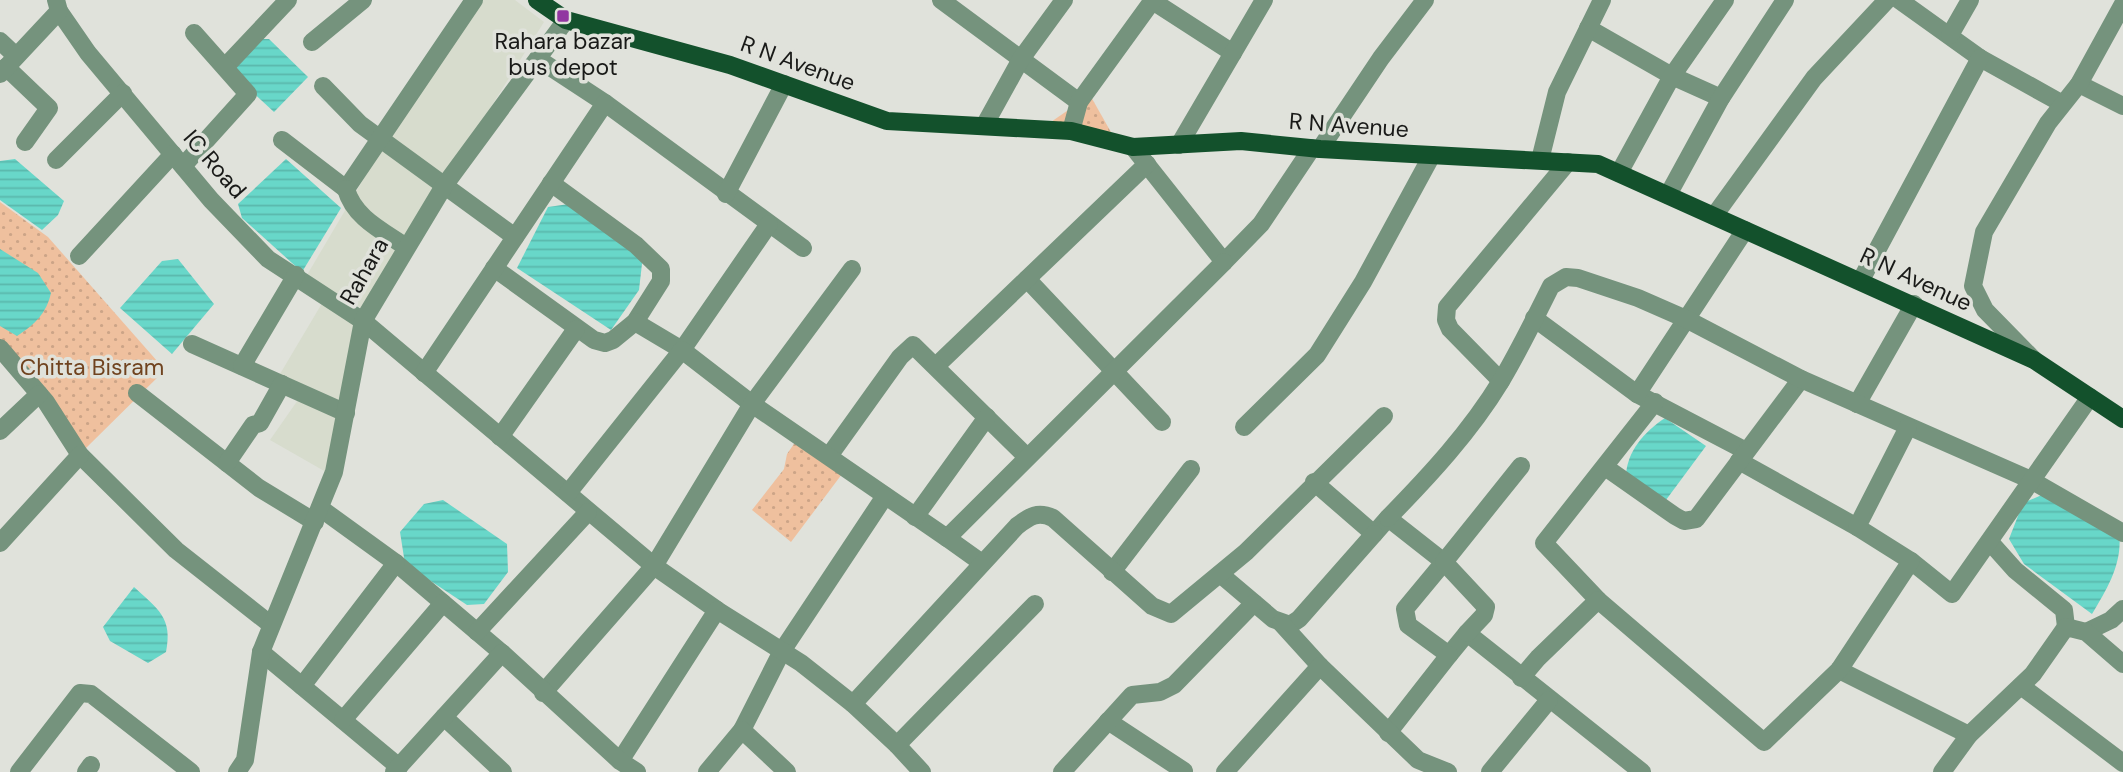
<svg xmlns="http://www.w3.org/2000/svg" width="2123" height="772" font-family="'DM Sans',sans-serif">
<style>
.built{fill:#d7dccd}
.grass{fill:url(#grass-dots)}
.water{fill:url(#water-rules)}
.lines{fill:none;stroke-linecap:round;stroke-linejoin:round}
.minor{stroke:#75937d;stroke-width:18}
.tertiary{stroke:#75937d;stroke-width:18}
.primary{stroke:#13512c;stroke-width:18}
.poi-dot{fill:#9136a1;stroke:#e0e2db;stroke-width:2.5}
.labels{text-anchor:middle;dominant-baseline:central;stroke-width:7;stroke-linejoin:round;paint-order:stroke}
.poi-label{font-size:23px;fill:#191a18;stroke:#e0e2db}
.street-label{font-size:23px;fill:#191a18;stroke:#e0e2db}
.park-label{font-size:23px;fill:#70431f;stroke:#e0e2db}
</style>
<defs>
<pattern id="grass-dots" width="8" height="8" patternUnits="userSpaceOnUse" patternTransform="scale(1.75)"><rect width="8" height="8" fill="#efc09e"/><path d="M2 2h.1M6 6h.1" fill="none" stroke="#cca487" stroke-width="1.8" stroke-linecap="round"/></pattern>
<pattern id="water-rules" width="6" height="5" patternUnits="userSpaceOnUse" patternTransform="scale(1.75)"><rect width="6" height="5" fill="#68d7c9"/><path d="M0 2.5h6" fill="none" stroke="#5ab8ac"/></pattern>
</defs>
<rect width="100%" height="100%" fill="#e0e2db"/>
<!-- built -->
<g class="built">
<polygon points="469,0 515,0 544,22 364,310 307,275"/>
<polygon points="324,300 358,318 326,472 270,440 307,387 280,374"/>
</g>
<!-- grass -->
<g class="grass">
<polygon points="1090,95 1112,134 1048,124"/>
<polygon points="0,202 48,237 165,370 84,450 0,341"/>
<polygon points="796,441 842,474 791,542 752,510 784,469 787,454"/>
</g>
<!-- water -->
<g class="water">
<polygon points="258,39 269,39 308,77 274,112 231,72"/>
<polygon points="15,159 64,201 58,215 42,230 0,200 0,161"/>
<polygon points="286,159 341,208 302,272 242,218 238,204"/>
<polygon points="569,204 643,255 639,290 611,330 517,268 548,207"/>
<path d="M0 249 38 273 51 293C46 314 35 324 17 336L0 326Z"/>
<polygon points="178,259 214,304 172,354 120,308 162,261"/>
<path d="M1665 418 1706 446 1663 504 1626 477C1626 452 1645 431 1665 418Z"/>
<path d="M2051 491 2119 531C2123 563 2108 587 2092 614L2024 564 2009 539 2023 503Z"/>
<polygon points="443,500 507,544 508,572 484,604 467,605 405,564 400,532 424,504"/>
<path d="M134 587C158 609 173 618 166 652L148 663 110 641 103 627Z"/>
</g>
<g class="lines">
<!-- minor -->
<g class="minor">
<polyline points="941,0 1079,102"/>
<polyline points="1151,0 1233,53"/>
<polyline points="1899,0 1980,58 2061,103"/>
<polyline points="59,11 88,53 211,200 268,259 363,321 654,566 717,610"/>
<polyline points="1588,28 1672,76 1721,98"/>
<polyline points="1950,35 1970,0"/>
<polyline points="0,41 16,56"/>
<polyline points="312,42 363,0"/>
<polyline points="538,59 605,103 803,248"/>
<polyline points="6,67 49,108 25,142"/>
<polyline points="225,67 288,0"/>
<polyline points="0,74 59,11 56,0"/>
<polyline points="2079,84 2123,106"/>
<polyline points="323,86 360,124 515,237"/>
<polyline points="984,126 1021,59 1064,0"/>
<polyline points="1071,131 1079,102 1153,0"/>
<polyline points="282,140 346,189 474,0"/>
<polyline points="1179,145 1264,0"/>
<polyline points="1133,147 1224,262 1261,224 1312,148"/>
<polyline points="1320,149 1381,58 1425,0"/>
<polyline points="56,160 123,93"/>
<polyline points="1540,160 1557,92 1602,0"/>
<polyline points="183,166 248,94 194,33"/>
<polyline points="1619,173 1672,76 1725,0"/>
<path d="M346 189C354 218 383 231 406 247"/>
<polyline points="726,194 784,84"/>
<polyline points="1668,195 1721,98 1785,0"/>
<polyline points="1714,216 1814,78 1887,0"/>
<polyline points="79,256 173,154"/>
<polyline points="494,268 594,340 605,343 613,340 635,322 661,281 661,269 636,245 551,183"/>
<polyline points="1027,279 1162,422"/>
<polyline points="1861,280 1980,58"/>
<polyline points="1534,318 1637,394 1746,451"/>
<polyline points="635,322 682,350 769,224"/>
<polyline points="192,344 346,413"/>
<polyline points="0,348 46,402 80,455 176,550 270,624"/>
<polyline points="242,366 296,275"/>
<polyline points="936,366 1147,164"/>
<polyline points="424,373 605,103"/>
<polyline points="1501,381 1450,329 1446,320 1447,307 1568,162"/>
<polyline points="137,393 259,488 315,522"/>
<polyline points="1637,394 1745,230"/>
<polyline points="1857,404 1914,304"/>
<polyline points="1244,427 1317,355 1363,282 1432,155"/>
<polyline points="0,431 39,394"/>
<polyline points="500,437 576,329"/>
<polyline points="829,456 900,357 913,345 1027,457"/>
<polyline points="1739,461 1857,527"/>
<polyline points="227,463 253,425 260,423 282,384"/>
<polyline points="1605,467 1675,516 1684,521 1696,519 1801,379"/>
<polyline points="1314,482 1374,534 1388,518 1444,562 1405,609 1408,625 1449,655 1467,633 1642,772"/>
<polyline points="568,493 682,350 752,404 947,538 1224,262"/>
<polyline points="320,508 396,563 502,653"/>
<polyline points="915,517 987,417"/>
<path d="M1388 518C1429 476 1470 432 1501 381 1519 351 1535 318 1551 286L1566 277 1578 278 1638 298 1686 319 1801 379 2031 480 2123 533"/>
<polyline points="947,538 982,563"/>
<polyline points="1990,542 2015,570 2064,610 2066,627"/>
<polyline points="0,543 80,455"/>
<polyline points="1911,561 1952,594 2090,397"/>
<polyline points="1112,572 1191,469"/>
<polyline points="1220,574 1273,619 1290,625 1299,619 1374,534"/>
<polyline points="1598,600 1544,543 1655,402"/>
<polyline points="1281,623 1320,666"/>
<polyline points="477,632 588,512"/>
<polyline points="2086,632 2111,620 2123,609"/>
<polyline points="1467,633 1484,615 1486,607 1444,562 1521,466"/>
<polyline points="261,652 399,767"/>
<polyline points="1839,670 1969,735"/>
<polyline points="1521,678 1538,658 1598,600 1764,742 1839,670 1911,561 1857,527 1908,427"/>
<polyline points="302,686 396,563"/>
<polyline points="2021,686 2123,763"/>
<polyline points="543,693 654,566 752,404 852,269"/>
<path d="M853 704 1017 526C1030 516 1038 511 1053 518L1152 606 1171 614 1246 552 1384 416"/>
<polyline points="444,717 503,772"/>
<polyline points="343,720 443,603"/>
<polyline points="1108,721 1184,771"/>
<polyline points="742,730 782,651 885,496"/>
<polyline points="1388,733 1449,655"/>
<polyline points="897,745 922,772"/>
<polyline points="620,761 717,610 801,663 853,704 897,745 1035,604"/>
<polyline points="19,772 80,693 91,694 191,772"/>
<polyline points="86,772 91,765"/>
<polyline points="394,772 502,653 620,761 637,772"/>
<polyline points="707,772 742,730 787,772"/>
<polyline points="1062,772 1132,695 1160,692 1174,685 1254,603"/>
<polyline points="1225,772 1320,666 1418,760 1448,772"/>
<polyline points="1490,772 1549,700"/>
<polyline points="1942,772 1969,735 2033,674 2066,627 2086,632 2123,664"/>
</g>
<!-- tertiary -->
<g class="tertiary">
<polyline points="2034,360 1985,310 1973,286 1984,232 2048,123 2079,84 2123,4"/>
<polyline points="237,772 245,760 261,652 334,472 363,321 444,186 566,20"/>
</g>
<!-- primary -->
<polyline class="primary" points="537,0 566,20 730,65 887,121 1071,131 1133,147 1241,141 1320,149 1598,164 2034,360 2123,419"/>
</g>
<!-- markers -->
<rect class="poi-dot" x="556" y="9" width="14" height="14" rx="3.5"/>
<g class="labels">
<!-- poi labels -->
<g class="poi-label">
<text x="563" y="41">Rahara bazar<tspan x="563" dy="26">bus depot</tspan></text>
</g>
<!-- street labels -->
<g class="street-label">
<text transform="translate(798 63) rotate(20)">R N Avenue</text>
<text transform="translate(1349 125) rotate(4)">R N Avenue</text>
<text transform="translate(215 164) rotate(49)">IC Road</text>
<text transform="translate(364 271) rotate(-60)">Rahara</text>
<text transform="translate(1916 279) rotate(25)">R N Avenue</text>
</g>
<!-- park labels -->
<g class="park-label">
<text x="92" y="367">Chitta Bisram</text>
</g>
</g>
</svg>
